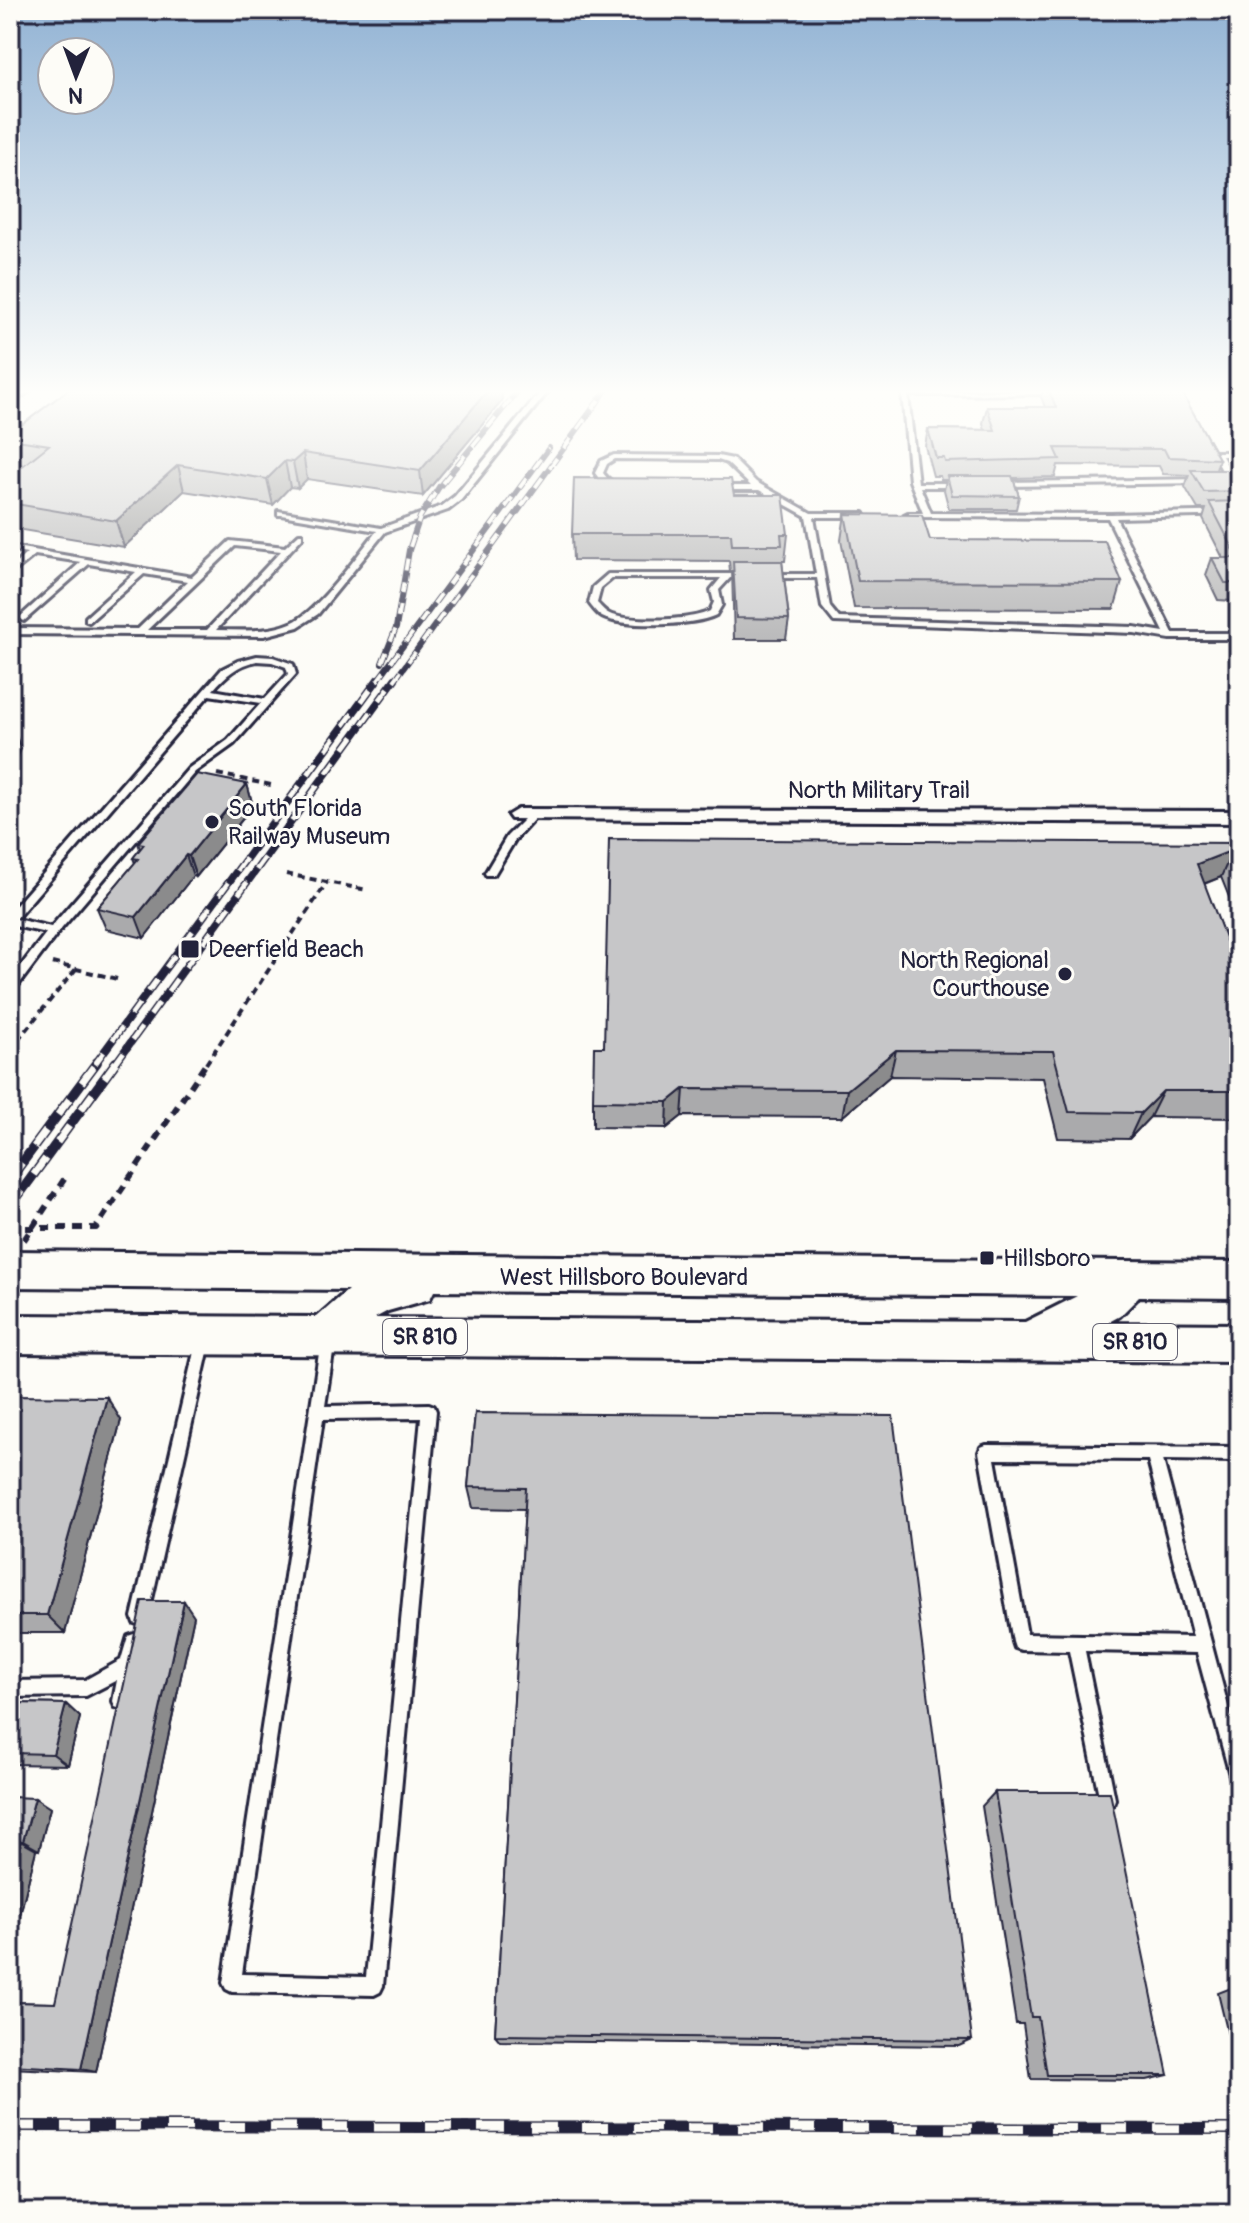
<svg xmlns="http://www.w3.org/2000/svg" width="1249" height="2223" font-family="Pangolin,sans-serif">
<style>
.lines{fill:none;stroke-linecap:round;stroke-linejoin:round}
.service-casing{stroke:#22223b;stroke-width:6}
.minor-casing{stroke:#22223b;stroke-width:6}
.primary-casing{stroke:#22223b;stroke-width:6}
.path-far1{stroke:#22223b;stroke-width:4;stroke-dasharray:7 5;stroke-linecap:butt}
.path{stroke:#22223b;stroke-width:6;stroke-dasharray:9 7;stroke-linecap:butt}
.service{fill:#fdfcf7;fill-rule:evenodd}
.minor{fill:#fdfcf7;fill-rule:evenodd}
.primary{fill:#fdfcf7;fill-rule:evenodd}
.rail-far3-casing{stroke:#22223b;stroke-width:6}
.rail-far2-casing{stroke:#22223b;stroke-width:8}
.rail-far1-casing{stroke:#22223b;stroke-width:10}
.rail-casing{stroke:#22223b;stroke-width:12}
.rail-far3{stroke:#fdfcf7;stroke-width:4;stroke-dasharray:12;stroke-linecap:butt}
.rail-far2{stroke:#fdfcf7;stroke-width:5;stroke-dasharray:15;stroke-linecap:butt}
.rail-far1{stroke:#fdfcf7;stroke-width:7;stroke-dasharray:20;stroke-linecap:butt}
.rail{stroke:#fdfcf7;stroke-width:9;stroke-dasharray:26;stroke-linecap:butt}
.wall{fill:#aaaaac;stroke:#22223b;stroke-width:2}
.shaded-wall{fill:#8b8b8c;stroke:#22223b;stroke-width:2}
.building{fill:#c6c6c8;stroke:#22223b;stroke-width:2}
.poi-dot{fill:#22223b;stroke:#fdfcf7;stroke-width:3}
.labels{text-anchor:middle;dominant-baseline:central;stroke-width:6;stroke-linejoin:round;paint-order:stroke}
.shield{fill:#fdfcf7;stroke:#646373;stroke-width:2}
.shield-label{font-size:22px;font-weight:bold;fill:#22223b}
.street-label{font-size:24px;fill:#22223b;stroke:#fdfcf7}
.poi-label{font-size:24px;fill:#22223b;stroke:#fdfcf7;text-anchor:start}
</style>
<rect width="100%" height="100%" fill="#fdfcf7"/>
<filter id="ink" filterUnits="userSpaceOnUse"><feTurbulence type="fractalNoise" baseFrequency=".0125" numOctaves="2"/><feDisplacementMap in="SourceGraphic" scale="16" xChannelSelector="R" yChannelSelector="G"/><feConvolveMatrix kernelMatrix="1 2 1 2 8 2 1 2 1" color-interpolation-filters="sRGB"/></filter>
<g filter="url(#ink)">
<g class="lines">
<defs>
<g id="service">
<polygon points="25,389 32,389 10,405 10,400"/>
<path d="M543 389H550L461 500 448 510 385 532 318 614 298 627 264 636 10 634V628L138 629 188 581 144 574 89 622 86 621V617L136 572 89 564 24 621 20 618 21 616 81 562 35 555 10 575V569L27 553 10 550V546L192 577 230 541 285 547 299 534H302V538L216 630C241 630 268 633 291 623 318 612 357 555 377 531L281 515H278V511L381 528 442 506 455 496ZM235 546 281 551 207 630H147Z"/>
<path d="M1060 391 1061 392 1058 394 908 395 918 483H962L966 485 962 487H920L931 513 1111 514 1239 511V515L1116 518 1173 633H1239V639H1170L1134 633 834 622 822 607 817 578H768L764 576 768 574H816L806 516 759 490H715L714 488 718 486H751L727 463 718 460 615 459 607 464 603 473C609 481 613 481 620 486L616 488 604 485 595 473 601 461 614 455 718 456 733 459 756 482 811 513H864L865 515 861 517H814L830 607 839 618 1134 627 1164 632 1108 518 908 517 904 515 908 513H923L910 481 902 392Z"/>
<polygon points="1214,452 1239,452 1239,456 1222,456 1236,481 1235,483 1228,481 1213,454"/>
<polygon points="1205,479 1205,483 1202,483 1000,486 996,484 1000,482"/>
<path d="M608 574H746L750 576 746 578H730L719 590 722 605 716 615C695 626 623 628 602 617 597 614 593 608 589 603L593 587ZM613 578H721L711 590 714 602 710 611C691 621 633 622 612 615 606 613 602 608 597 603L601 588Z"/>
<path d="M257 656 273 657 293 664 296 674 234 744 195 772 57 934 14 991 10 992V980L46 933 10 925V912L222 669 238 661ZM257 661 272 662 286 667 288 674 265 699 213 690C226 675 237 665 257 661ZM209 695 261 703 228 740 189 768 51 927 16 919Z"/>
<polygon points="533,812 538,815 536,817 515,840 494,875 486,875 485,873 507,836 530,813"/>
<polygon points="204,1333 209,1335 211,1339 148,1617 146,1623 140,1625 134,1623 132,1617 197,1339 199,1335"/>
<path d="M328 1334 333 1336 335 1340 325 1406 429 1404 434 1406 436 1411 383 1986 380 1992 374 1995 232 1992 226 1989 223 1983 321 1340 323 1336ZM421 1418 366 1977 242 1974 323 1419Z"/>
<path d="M986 1445 1239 1447V1461L1163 1460 1239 1748V1787L1233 1785 1231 1779 1197 1653 1085 1651 1115 1799 1113 1805 1107 1807 1101 1805 1069 1651 1021 1650 1015 1648 1013 1642 979 1452 981 1447ZM995 1459 1148 1460 1193 1637 1027 1634Z"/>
<polygon points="134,1634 140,1636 142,1642 127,1707 121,1709 115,1707 113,1701 117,1680 86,1696 10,1697 10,1681 85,1680 121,1660 128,1636"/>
</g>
<polygon id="minor" points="518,809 1239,811 1239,823 511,819 508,815"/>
<path id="primary" d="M10 1251 1239 1262V1298L1139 1297 1120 1316 1107 1323 1239 1324V1362L10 1353V1315L317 1317 348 1290 10 1287ZM434 1291 1077 1296 1025 1322 375 1318 388 1311 430 1299Z"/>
</defs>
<!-- service casing -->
<use href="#service" class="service-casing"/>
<!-- minor casing -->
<use href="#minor" class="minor-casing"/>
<!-- primary casing -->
<use href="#primary" class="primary-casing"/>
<!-- path-far1 -->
<g class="path-far1">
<polyline points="217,774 271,785"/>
<polyline points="286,874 367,890"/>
<polyline points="52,963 121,980"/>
<polyline points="10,1049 76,969"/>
<polyline points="206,1064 327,882"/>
</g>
<!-- path -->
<g class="path">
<polyline points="10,1228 96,1228 207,1062"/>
<polyline points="24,1240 65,1178"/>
</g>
<!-- service -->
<use href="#service" class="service"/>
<!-- minor -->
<use href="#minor" class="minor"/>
<!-- primary -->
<use href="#primary" class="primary"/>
<defs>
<g id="rail-far3">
<polyline points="382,663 396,628 409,550 420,517 439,487 518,391"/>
<polyline points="377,681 549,448"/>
<polyline points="394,681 607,389"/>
</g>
<g id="rail-far2">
<polyline points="95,1064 378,679"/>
<polyline points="115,1064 395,679"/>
</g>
<g id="rail-far1">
<polyline points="10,1179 97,1062"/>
<polyline points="10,1207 116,1062"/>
</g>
<polyline id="rail" points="10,2126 1239,2129"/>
</defs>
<!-- rail-far3 casing -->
<use href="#rail-far3" class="rail-far3-casing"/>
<!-- rail-far2 casing -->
<use href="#rail-far2" class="rail-far2-casing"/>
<!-- rail-far1 casing -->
<use href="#rail-far1" class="rail-far1-casing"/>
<!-- rail casing -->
<use href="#rail" class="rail-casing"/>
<!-- rail-far3 -->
<use href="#rail-far3" class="rail-far3"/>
<!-- rail-far2 -->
<use href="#rail-far2" class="rail-far2"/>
<!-- rail-far1 -->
<use href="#rail-far1" class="rail-far1"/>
<!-- rail -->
<use href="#rail" class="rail"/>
</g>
<!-- wall -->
<g class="wall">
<polygon points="69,389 502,389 502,401 423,496 307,479 298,488 290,487 273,505 184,491 124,547 10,528 10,476 24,465 14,463 10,453 10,434"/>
<polygon points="1043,389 1180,389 1219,459 1216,470 1239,470 1239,613 1233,601 1218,600 1206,575 1212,558 1223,558 1203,519 1206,509 1198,509 1185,487 1189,475 1163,474 1159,466 1058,465 1055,477 1013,478 1019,496 1016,509 949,509 944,490 946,480 941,480 940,476 933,476 925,446 928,429 985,430 983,423 987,407 1045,407 1041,397"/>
<polygon points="734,495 788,534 785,561 782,561 789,619 786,639 734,639 732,571 730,571 729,561 573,560 572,534"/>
<polygon points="845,514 930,540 1122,582 1114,609 854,608 841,540"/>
<polygon points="247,784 253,806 196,877 193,876 144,938 106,929 97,908 135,863 133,858 140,849 138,843"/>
<polygon points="1239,843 1239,922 1221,877 1204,884 1239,974 1239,1118 1150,1117 1129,1139 1058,1138 1043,1078 890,1076 842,1117 682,1116 667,1128 593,1127 593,1101 604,1047"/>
<polygon points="10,1396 121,1420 65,1633 10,1633"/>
<polygon points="475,1413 972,2040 959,2046 500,2041 495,2035 525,1509 473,1508 468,1487"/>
<polygon points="194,1616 96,2072 10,2068 10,2002 55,2003"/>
<polygon points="10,1703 66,1704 80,1717 68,1765 10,1764"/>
<polygon points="995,1792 1168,2075 1147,2080 1031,2079 1023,2024 1016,2024 982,1806"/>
<polygon points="10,1797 50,1808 39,1850 36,1850 14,1939 10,1939"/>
<polygon points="1239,1985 1239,2080 1218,1993"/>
</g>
<!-- shaded-wall -->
<g class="shaded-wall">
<polygon points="489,389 502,389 502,401 423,496 420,471"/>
<polygon points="303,453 307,479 298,488 293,462"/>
<polygon points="285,461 290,487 273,505 267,479"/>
<polygon points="178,465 184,491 124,547 116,521"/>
<polygon points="11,723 21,749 10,774 10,724"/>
<polygon points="247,784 253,806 196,877 189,856"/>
<polygon points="1233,850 1221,877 1185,891 1197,864"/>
<polygon points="186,855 193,876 144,938 136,917"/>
<polygon points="896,1050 890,1076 842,1117 847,1090"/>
<polygon points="684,1089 682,1116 667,1128 668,1102"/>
<polygon points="1163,1091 1150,1117 1129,1139 1141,1113"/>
<polygon points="107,1397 121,1420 65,1633 47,1615"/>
<polygon points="184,1601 194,1616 96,2072 81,2069"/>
<polygon points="66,1704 80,1717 68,1765 53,1754"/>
<polygon points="35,1798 50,1808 39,1850 23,1841"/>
<polygon points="20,1841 36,1850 14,1939 10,1937 10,1880"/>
</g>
<!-- building -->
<g class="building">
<polygon points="69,389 489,389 420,471 303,453 293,462 285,461 267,479 178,465 116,521 10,503 10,476 49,445 10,439 10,434"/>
<polygon points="1048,389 1180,389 1219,459 1168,457 1164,449 1055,448 1060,459 945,462 944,458 936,458 928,429 995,430 987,407 1056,407"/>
<polygon points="1191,470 1239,470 1239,491 1204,492"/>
<polygon points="947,476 1012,476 1019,496 952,495"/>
<polygon points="574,478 731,479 734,495 783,495 788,534 781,534 782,545 732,545 731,534 572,534"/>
<polygon points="1239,501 1239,583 1225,583 1212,558 1238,558 1209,502"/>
<polygon points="845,514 922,515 930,540 1105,541 1122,582 858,581"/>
<polygon points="733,561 782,561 789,619 736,618"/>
<polygon points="197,774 247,784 189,856 186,855 136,917 97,908 138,859 133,858 144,844 138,843"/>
<polygon points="609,839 1239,843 1239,863 1233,850 1197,864 1239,974 1239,1091 1163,1091 1141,1113 1069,1112 1053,1051 896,1050 847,1090 684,1089 668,1102 593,1101 594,1047 604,1047"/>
<polygon points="10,1396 107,1397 47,1615 10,1615"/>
<polygon points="475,1413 893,1416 972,2040 495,2035 526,1488 468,1487"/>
<polygon points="142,1601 184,1601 81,2069 10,2065 10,2002 55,2003"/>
<polygon points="10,1703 66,1704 53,1754 10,1753"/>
<polygon points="995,1792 1110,1792 1168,2075 1047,2075 1038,2017 1031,2017"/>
<polygon points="10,1797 35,1798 23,1841 20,1841 10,1880"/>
</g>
</g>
<!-- sky -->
<linearGradient id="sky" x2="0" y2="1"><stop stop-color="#92b3d4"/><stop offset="0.56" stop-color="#fefefb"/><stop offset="1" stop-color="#fefefb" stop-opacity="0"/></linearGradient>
<rect width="1249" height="700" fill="url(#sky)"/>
<!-- markers -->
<g class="poi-dot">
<circle cx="212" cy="822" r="8"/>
<rect x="180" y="939" width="20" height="20" rx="4"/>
<circle cx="1065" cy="974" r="8"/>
<rect x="979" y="1250" width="16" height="16" rx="4"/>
</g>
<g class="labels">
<!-- shield labels -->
<g class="shield">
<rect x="383" y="1319" width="84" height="36" rx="6"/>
<rect x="1093" y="1324" width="84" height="36" rx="6"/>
</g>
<g class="shield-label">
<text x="425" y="1337">SR 810</text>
<text x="1135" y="1342">SR 810</text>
</g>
<!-- street labels -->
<g class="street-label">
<text x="879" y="790">North Military Trail</text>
<text x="624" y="1277">West Hillsboro Boulevard</text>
</g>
<!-- poi labels -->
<g class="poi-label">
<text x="228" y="808">South Florida<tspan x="228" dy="28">Railway Museum</tspan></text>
<text x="208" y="949">Deerfield Beach</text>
<text x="1049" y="960" text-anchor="end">North Regional<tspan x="1049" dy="28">Courthouse</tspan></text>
<text x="1003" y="1258">Hillsboro</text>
</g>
</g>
<!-- margin -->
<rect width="1249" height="2223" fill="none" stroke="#fdfcf7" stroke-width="40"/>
<rect x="20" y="20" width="1209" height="2183" fill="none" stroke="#22223b" stroke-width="3" filter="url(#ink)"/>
<!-- north arrow -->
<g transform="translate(76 76) rotate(181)"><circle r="38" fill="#fdfcf7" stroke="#a5a5ac" stroke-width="2"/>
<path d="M0-6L14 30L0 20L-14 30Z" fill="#22223b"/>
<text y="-12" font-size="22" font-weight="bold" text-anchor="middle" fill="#22223b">N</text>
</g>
</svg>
